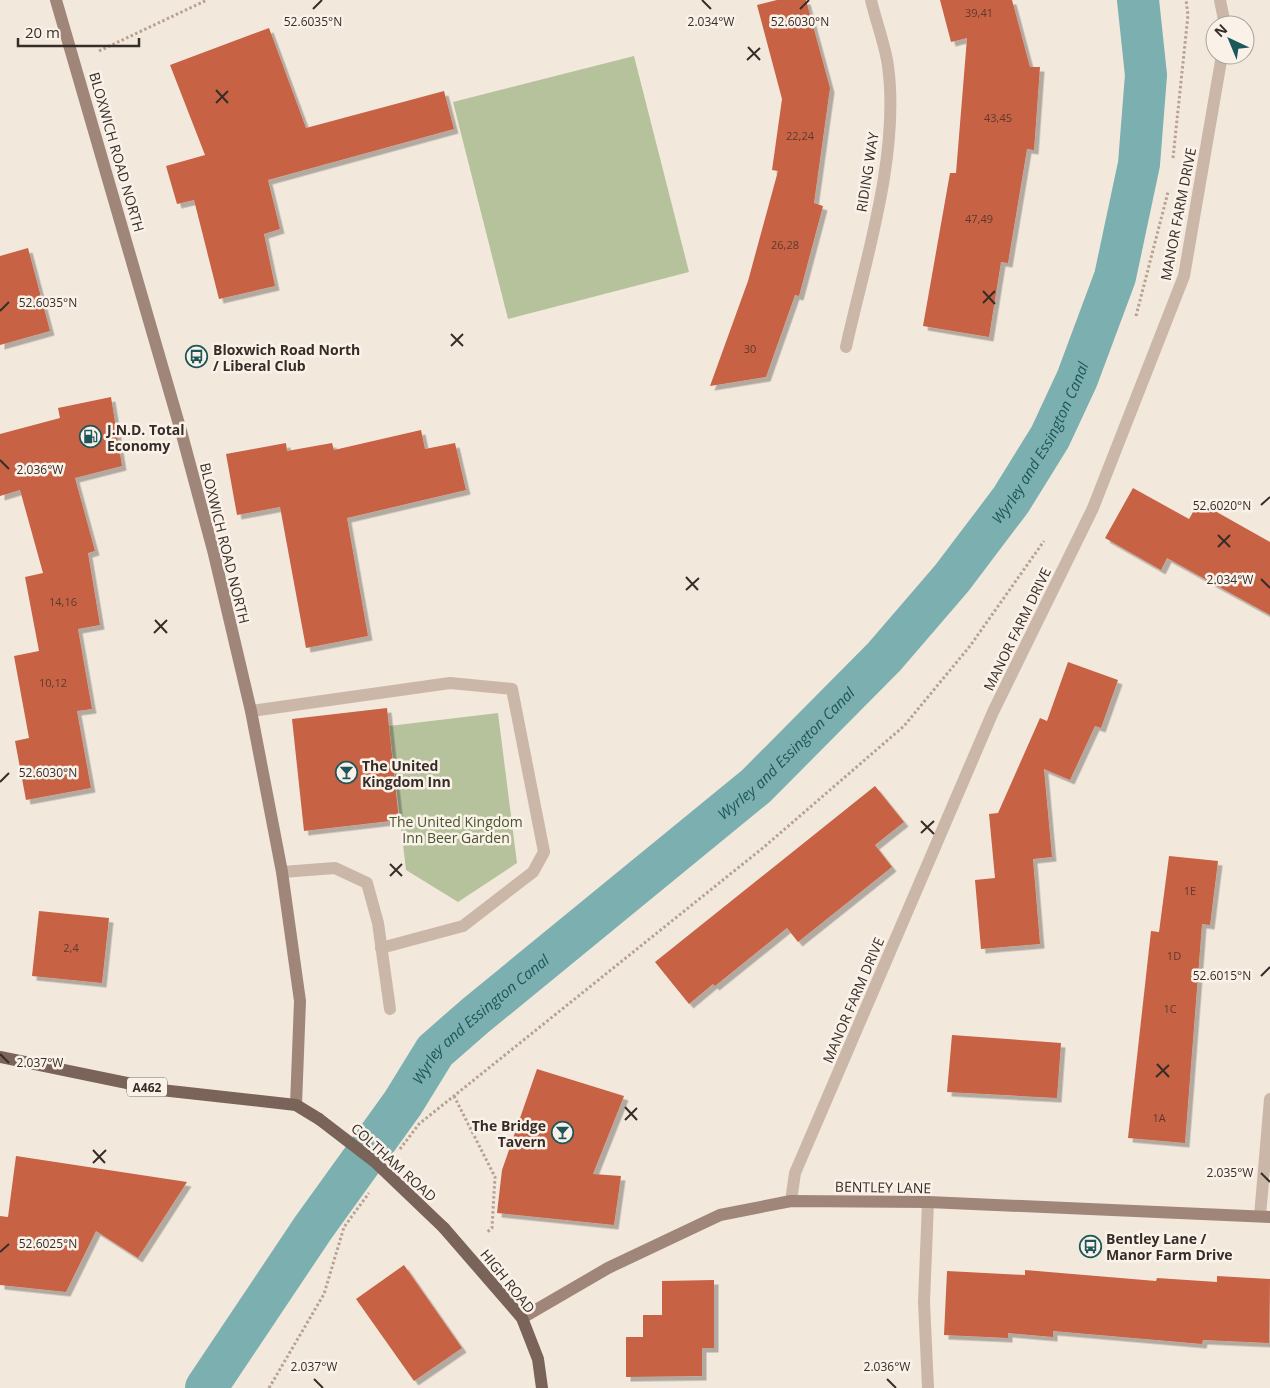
<svg xmlns="http://www.w3.org/2000/svg" width="1270" height="1388" font-family="'Open Sans',sans-serif">
<style>
.green{fill:#b6c29c}
.lines{fill:none;stroke-linecap:round;stroke-linejoin:round}
.canal{stroke:#7bafb0;stroke-width:42}
.building{fill:#c86245;filter:url(#shadow)}
.path{stroke:#b7a192;stroke-width:3;stroke-dasharray:2.5 2.5;stroke-linecap:butt}
.lane{stroke:#cbb7a8;stroke-width:12}
.street{stroke:#cbb7a8;stroke-width:12}
.secondary{stroke:#9f8679;stroke-width:12}
.primary{stroke:#7a6359;stroke-width:12}
.primary-bridge{stroke:#7a6359;stroke-width:12}
.ticks{fill:none;stroke:#372d28;stroke-width:2}
.labels{text-anchor:middle;dominant-baseline:central;stroke-width:5;stroke-linejoin:round;paint-order:stroke}
.number-label{font-size:11px;fill:#5b3a2f}
.shield{fill:#faf2e9;stroke:#726862;stroke-width:1}
.shield-label{font-size:12px;font-weight:bold;fill:#372d28}
.street-label{font-size:14px;fill:#372d28;stroke:#faf2e9}
.poi-label{font-size:14px;font-weight:bold;fill:#372d28;stroke:#faf2e9;text-anchor:start}
.park-label{font-size:14px;fill:#47562b;stroke:#faf2e9}
.water-label{font-size:15px;font-style:italic;fill:#1d575a;stroke:#faf2e9}
.ticks-label{font-size:12px;text-anchor:middle;fill:#372d28;stroke:#faf2e9;stroke-width:5;stroke-linejoin:round;paint-order:stroke}
</style>
<defs>
<filter id="shadow"><feDropShadow dx="4.5" dy="4.5" stdDeviation="0" flood-color="#0004"/></filter>
</defs>
<rect width="100%" height="100%" fill="#f3e8dc"/>
<!-- green -->
<g class="green">
<polygon points="634,56 689,272 508,319 453,102"/>
<polygon points="498,713 517,863 458,902 406,870 389,726"/>
</g>
<g class="lines">
<!-- canal -->
<path class="canal" id="s1" d="M206 1388 313 1228 403 1103 435 1051 475 1016 756 786 884 657 952 578 1011 500 1050 437 1077 379 1115 277 1139 164 1146 75 1138 0"/>
</g>
<!-- building -->
<g class="building">
<polygon points="777,0 806,0 830,88 814,203 823,206 799,296 795,295 766,377 710,386 748,281 778,171 772,170 782,99 757,5"/>
<polygon points="940,0 1012,0 1030,67 1040,67 1034,150 1027,149 1008,263 1001,262 989,337 923,326 950,173 956,173 967,38 951,42"/>
<polygon points="269,28 306,128 444,91 454,129 268,180 280,229 264,234 275,286 219,299 194,200 177,204 166,166 205,155 170,65"/>
<polygon points="28,248 50,331 0,345 0,256"/>
<polygon points="111,397 122,466 75,478 95,551 88,553 100,625 78,629 92,709 77,711 91,788 26,800 15,741 29,738 14,656 39,651 25,577 43,573 20,490 0,496 0,434 60,418 58,408"/>
<polygon points="421,430 425,449 455,443 466,490 347,518 368,636 306,648 280,507 237,515 226,454 286,443 287,451 332,443 334,450"/>
<polygon points="1133,488 1189,519 1199,502 1270,542 1270,615 1167,558 1161,570 1105,538"/>
<polygon points="1068,662 1118,680 1101,728 1095,726 1070,780 1044,769 1052,857 1033,859 1040,944 981,949 975,880 995,878 989,814 998,813 1040,718 1047,721"/>
<polygon points="387,708 399,820 304,831 292,719"/>
<polygon points="875,786 904,822 875,845 892,867 798,942 787,928 715,986 713,984 689,1004 655,962"/>
<polygon points="1169,856 1218,861 1210,925 1202,924 1185,1143 1128,1138 1151,931 1159,932"/>
<polygon points="39,911 109,918 102,983 32,976"/>
<polygon points="952,1035 1061,1043 1057,1098 947,1092"/>
<polygon points="537,1069 624,1096 593,1174 621,1176 614,1225 497,1213 502,1170"/>
<polygon points="16,1156 187,1182 138,1258 96,1231 66,1292 0,1285 0,1216 8,1217"/>
<polygon points="404,1265 462,1348 414,1381 356,1299"/>
<polygon points="1025,1270 1156,1281 1157,1278 1217,1282 1217,1276 1270,1279 1269,1343 1203,1340 1202,1344 1053,1331 1053,1337 1008,1333 1008,1338 944,1335 947,1271 1025,1275"/>
<polygon points="714,1280 714,1348 702,1348 702,1376 626,1377 626,1337 643,1337 643,1315 662,1315 662,1281"/>
</g>
<g class="lines">
<!-- path -->
<g class="path">
<polyline points="99,51 207,0"/>
<polyline points="1173,158 1188,15 1186,0"/>
<polyline points="1136,316 1168,192"/>
<polyline points="454,1096 495,1177 492,1228 486,1233"/>
<polyline points="400,1149 419,1124 764,847 904,726 970,646 1044,541"/>
<polyline points="269,1388 324,1294 344,1227 369,1193"/>
</g>
<!-- lane -->
<g class="lane">
<polyline points="251,711 450,683 512,689 544,852 533,872 463,926 381,948"/>
<polyline points="282,872 335,868 367,883 378,923 390,1009"/>
<polyline points="928,1202 924,1302 928,1388"/>
</g>
<!-- street -->
<g class="street">
<polyline points="1220,0 1225,25"/>
<path d="M846 347C865 261 900 155 888 66 885 44 876 22 871 0"/>
<polyline points="791,1201 795,1173 993,712 1093,508 1184,276 1222,55"/>
<polyline points="1260,1216 1270,1099"/>
</g>
<!-- secondary -->
<g class="secondary">
<polyline points="56,0 181,431 214,554 251,711 282,872 300,1001 296,1105"/>
<polyline points="522,1318 608,1268 720,1215 791,1201 928,1202 1270,1217"/>
</g>
<!-- primary -->
<g class="primary">
<polyline points="0,1057 161,1090 296,1105 319,1119"/>
<polyline points="444,1228 522,1318 538,1359 542,1388"/>
</g>
<!-- primary-bridge -->
<polyline class="primary-bridge" points="319,1119 375,1162 444,1228"/>
</g>
<!-- ticks -->
<path class="ticks" d="M702 0 711 9M313 9 322 0M800 9 809 0M748 47 760 60M747 60 760 48M216 90 228 103M216 103 228 91M983 291 995 304M983 303 995 291M0 311 9 302M451 334 463 346M451 346 463 334M0 460 9 469M1261 505 1270 497M1218 535 1230 547M1218 547 1230 535M686 577 698 590M1261 579 1270 588M686 590 699 578M155 620 167 633M154 633 167 620M0 782 9 773M921 821 934 834M921 833 934 821M390 864 402 876M390 876 402 864M1261 976 1270 967M0 1054 9 1063M1157 1064 1169 1077M1156 1077 1169 1065M625 1107 637 1120M625 1120 637 1108M93 1150 105 1163M93 1163 106 1150M1261 1173 1270 1182M0 1252 9 1244M314 1379 323 1388M887 1379 896 1388"/>
<!-- icons -->
<defs>
<symbol id="bus-ring" viewBox="-11 -11 22 22"><circle r="9.5" fill="#faf2e9" stroke="#1d575a" stroke-width="1.5"/><path d="M-5-6H5V4H4V6H2V4H-2V6H-4V4H-5ZM-3.5-4V0h7V-4ZM-3.5 1.2v1.5H-2V1.2ZM2 1.2v1.5H3.5V1.2Z" fill="#1d575a"/></symbol>
<symbol id="fuel-ring" viewBox="-11 -11 22 22"><circle r="9.5" fill="#faf2e9" stroke="#1d575a" stroke-width="1.5"/><path d="M-5.5-6h7V0h2V4h1.3V-2.5L3-4.5l.8-.8L6-3V5H2.5V1h-1V6h-7ZM-4.2-4.7v3.2H.2V-4.7Z" fill="#1d575a"/></symbol>
<symbol id="bar-ring" viewBox="-11 -11 22 22"><circle r="9.5" fill="#faf2e9" stroke="#1d575a" stroke-width="1.5"/><path d="M-6-5H6L.8 .8V4.5H3.5V6h-7V4.5H-.8V.8Z" fill="#1d575a"/></symbol>
</defs>
<g fill-rule="evenodd">
<use href="#bus-ring" x="184" y="344" width="25" height="25"/>
<use href="#fuel-ring" x="78" y="424" width="25" height="25"/>
<use href="#bar-ring" x="334" y="760" width="25" height="25"/>
<use href="#bar-ring" x="550" y="1120" width="25" height="25"/>
<use href="#bus-ring" x="1078" y="1234" width="25" height="25"/>
</g>
<g class="labels">
<!-- number labels -->
<g class="number-label">
<text x="979" y="12">39,41</text>
<text x="998" y="117">43,45</text>
<text x="800" y="135">22,24</text>
<text x="979" y="218">47,49</text>
<text x="785" y="244">26,28</text>
<text x="750" y="348">30</text>
<text x="63" y="601">14,16</text>
<text x="53" y="682">10,12</text>
<text x="1190" y="890">1E</text>
<text x="71" y="947">2,4</text>
<text x="1174" y="955">1D</text>
<text x="1170" y="1008">1C</text>
<text x="1159" y="1117">1A</text>
</g>
<!-- shield labels -->
<rect class="shield" x="127" y="1077.5" width="40" height="19" rx="4"/>
<g class="shield-label">
<text x="147" y="1087">A462</text>
</g>
<!-- street labels -->
<g class="street-label">
<text transform="translate(117 152) rotate(74)">BLOXWICH ROAD NORTH</text>
<text transform="translate(867 172) rotate(-81)">RIDING WAY</text>
<text transform="translate(1178 214) rotate(-79)">MANOR FARM DRIVE</text>
<text transform="translate(225 543) rotate(76)">BLOXWICH ROAD NORTH</text>
<text transform="translate(1017 629) rotate(-64)">MANOR FARM DRIVE</text>
<text transform="translate(853 1000) rotate(-67)">MANOR FARM DRIVE</text>
<text transform="translate(394 1162) rotate(42)">COLTHAM ROAD</text>
<text transform="translate(883 1187) rotate(1)">BENTLEY LANE</text>
<text transform="translate(508 1281) rotate(51)">HIGH ROAD</text>
</g>
<!-- poi labels -->
<g class="poi-label">
<text x="213" y="349">Bloxwich Road North<tspan x="213" dy="16">/ Liberal Club</tspan></text>
<text x="107" y="429">J.N.D. Total<tspan x="107" dy="16">Economy</tspan></text>
<text x="362" y="765">The United<tspan x="362" dy="16">Kingdom Inn</tspan></text>
<text x="546" y="1125" text-anchor="end">The Bridge<tspan x="546" dy="16">Tavern</tspan></text>
<text x="1106" y="1238">Bentley Lane /<tspan x="1106" dy="16">Manor Farm Drive</tspan></text>
</g>
<!-- park labels -->
<g class="park-label">
<text x="456" y="821">The United Kingdom<tspan x="456" dy="16">Inn Beer Garden</tspan></text>
</g>
<!-- water labels -->
<g class="water-label">
<text stroke="none"><textPath href="#s1" startOffset="1272">Wyrley and Essington Canal</textPath></text>
<text stroke="none"><textPath href="#s1" startOffset="868">Wyrley and Essington Canal</textPath></text>
<text stroke="none"><textPath href="#s1" startOffset="462">Wyrley and Essington Canal</textPath></text>
</g>
</g>
<g class="ticks-label">
<text x="313" y="26">52.6035°N</text>
<text x="800" y="26">52.6030°N</text>
<text x="711" y="26">2.034°W</text>
<text x="48" y="307">52.6035°N</text>
<text x="40" y="474">2.036°W</text>
<text x="1222" y="510">52.6020°N</text>
<text x="1230" y="584">2.034°W</text>
<text x="48" y="777">52.6030°N</text>
<text x="1222" y="980">52.6015°N</text>
<text x="40" y="1067">2.037°W</text>
<text x="1230" y="1177">2.035°W</text>
<text x="48" y="1248">52.6025°N</text>
<text x="314" y="1371">2.037°W</text>
<text x="887" y="1371">2.036°W</text>
</g>
<!-- north arrow -->
<g transform="translate(1230 40) rotate(316)"><circle r="24" fill="#faf2e9" stroke="#aca39c"/>
<path d="M0-4L9 19L0 12L-9 19Z" fill="#1d575a"/>
<text y="-8" font-size="14" font-weight="bold" text-anchor="middle" fill="#372d28">N</text>
</g>
<!-- scale -->
<path d="M18 38v8h121v-8" fill="none" stroke="#372d28" stroke-width="2.5"/>
<text x="25" y="38" font-size="15" fill="#372d28" stroke="#faf2e9" stroke-width="4" paint-order="stroke">20 m</text>
</svg>
